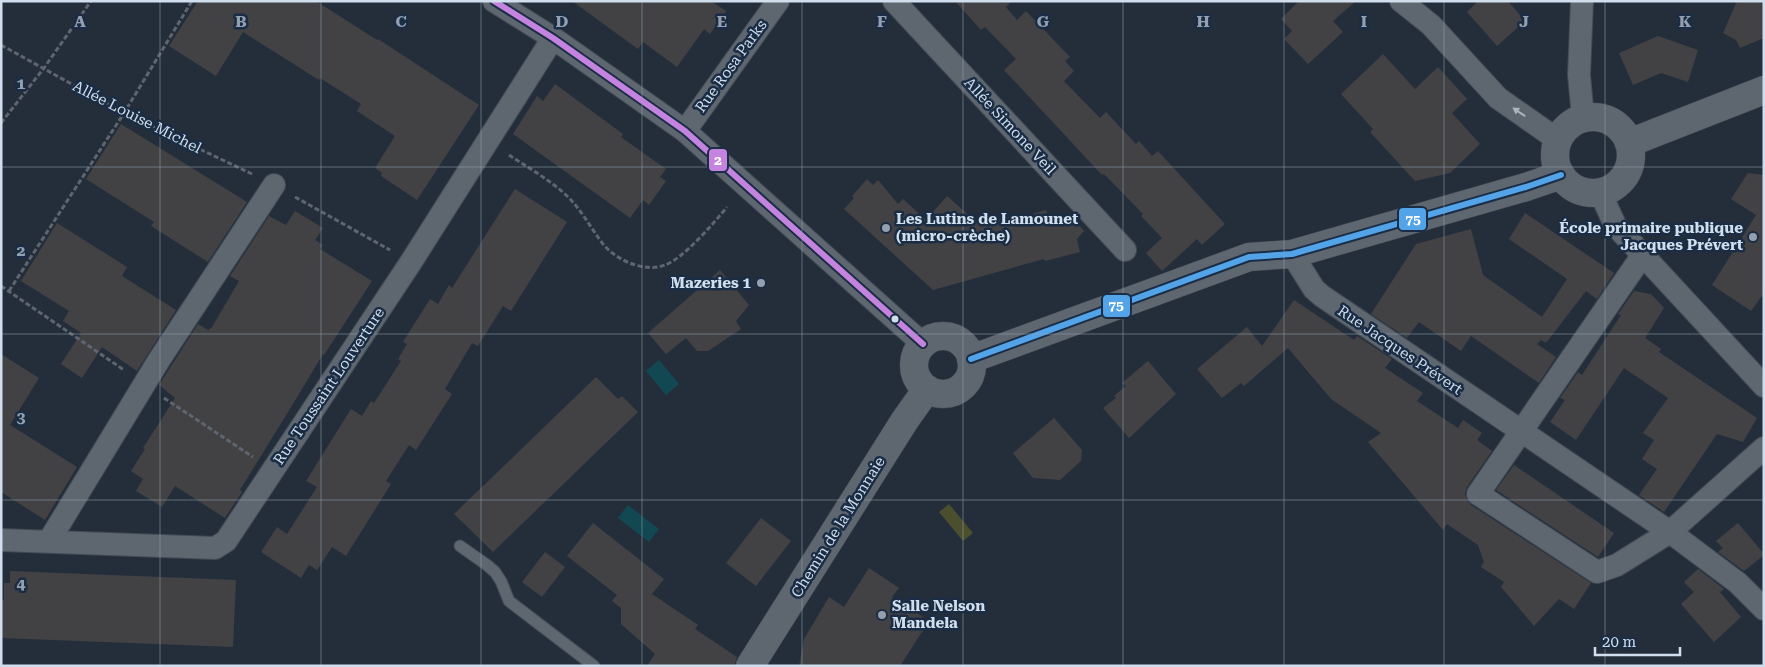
<svg xmlns="http://www.w3.org/2000/svg" width="1765" height="667" font-family="'Roboto Serif',serif">
<style>
.green{fill:#4b4f2d}
.water{fill:#124852}
.building{fill:#424245}
.lines{fill:none;stroke-linecap:round;stroke-linejoin:round}
.service-casing{stroke:#414b55;stroke-width:13}
.minor-casing{stroke:#414b55;stroke-width:24}
.tertiary-casing{stroke:#414b55;stroke-width:29}
.path{stroke:#5e656f;stroke-width:3;stroke-dasharray:5 2.5;stroke-linecap:butt}
.service{stroke:#5e6670;stroke-width:11}
.minor{stroke:#5e6670;stroke-width:22}
.tertiary{stroke:#5e6670;stroke-width:28}
.bus-1-casing{stroke:#1a2d45;stroke-width:10}
.bus-2-casing{stroke:#1a2d45;stroke-width:10}
.bus-1{stroke:#c483df;stroke-width:6}
.bus-2{stroke:#53a3e8;stroke-width:6}
.oneway{fill:#a9b4c1}
.grid{fill:none;stroke:#94a0af;stroke-width:1;stroke-opacity:0.55}
.poi-dot{fill:#94a0af;stroke:#1a2d45;stroke-width:2}
.bus-dot{fill:#d1deed;stroke:#1a2d45;stroke-width:2}
.labels{text-anchor:middle;dominant-baseline:central;stroke-width:5;stroke-linejoin:round;paint-order:stroke}
.street-label{font-size:15px;fill:#d1deed;stroke:#1a2d45}
.poi-label{font-size:15px;font-weight:bold;fill:#d1deed;stroke:#1a2d45;text-anchor:start}
.grid-label{font-size:16px;text-anchor:middle;font-weight:bold;fill:#94a0af;stroke:#1a2d45;stroke-width:5;stroke-linejoin:round;paint-order:stroke}
.line-badge{stroke:#1a2d45;stroke-width:2}
.badge-label{font-size:14px;text-anchor:middle;font-weight:bold;fill:#fff}
</style>
<rect width="100%" height="100%" fill="#242e3b"/>
<!-- green -->
<polygon class="green" points="949,504 973,533 963,541 939,512"/>
<!-- water -->
<g class="water">
<polygon points="659,360 679,384 666,395 646,371"/>
<polygon points="628,505 659,529 649,542 618,518"/>
</g>
<!-- building -->
<g class="building">
<polygon points="198,1 316,1 377,40 378,39 479,105 417,200 381,176 382,173 375,168 395,136 357,111 361,104 320,78 319,80 243,32 216,76 169,46"/>
<polygon points="572,1 711,1 726,11 710,34 704,29 677,67 643,42 638,49"/>
<polygon points="955,1 1012,1 1006,7 1017,20 1026,11 1070,57 1065,61 1074,71 1064,81 1100,118 1106,112 1136,144 1139,141 1152,156 1158,151 1225,224 1202,245 1197,239 1162,271 1146,253 1162,238 1141,216 1143,214 1104,174 1102,175 1004,70 1016,59 985,27 981,30"/>
<polygon points="1299,1 1356,1 1333,21 1343,32 1308,64 1284,39 1292,31 1281,19"/>
<polygon points="1478,1 1508,1 1525,21 1497,46 1467,12"/>
<polygon points="1737,1 1764,1 1764,38 1740,48 1736,40 1723,33"/>
<polygon points="1658,36 1698,50 1688,82 1661,73 1633,85 1619,53"/>
<polygon points="1383,54 1415,89 1438,67 1467,99 1452,113 1480,144 1450,173 1415,181 1370,132 1373,129 1341,94"/>
<polygon points="555,84 623,134 621,137 666,169 660,177 666,181 649,205 643,200 630,218 513,134 537,96 543,101"/>
<polygon points="121,124 247,202 208,262 151,226 154,222 86,179"/>
<polygon points="1748,173 1764,175 1764,293 1751,311 1712,285 1756,215 1731,199"/>
<polygon points="867,179 873,185 878,180 898,204 903,199 926,220 947,196 980,225 1018,214 1019,218 1046,210 1050,222 1071,216 1084,231 1077,239 1080,252 1045,261 1044,259 933,290 844,209 854,198 852,196"/>
<polygon points="515,189 567,222 511,311 503,306 478,346 472,343 445,389 452,394 416,450 409,445 386,481 391,484 346,556 332,547 317,570 309,565 301,578 261,552 277,527 287,534 317,487 306,481 351,409 362,416 371,401 374,403 401,361 398,359 407,344 403,342 430,299 438,304 449,285 452,288"/>
<polygon points="295,211 323,228 315,240 323,245 320,249 372,281 324,355 323,354 296,399 240,490 242,492 225,518 175,486 162,507 136,491 143,479 131,471 145,449 143,448 175,398 159,385 198,324 208,330 212,327 239,281 230,276 269,216 286,225"/>
<polygon points="1525,213 1614,273 1597,299 1586,291 1546,343 1541,340 1537,344 1556,357 1539,383 1471,336 1461,351 1419,322 1407,338 1371,314 1416,244 1471,229 1483,275 1542,317 1567,279 1509,239"/>
<polygon points="57,223 127,267 122,276 176,310 137,371 102,347 82,378 61,364 81,333 63,321 69,311 21,281"/>
<polygon points="720,270 749,305 736,321 741,329 708,351 697,351 686,338 666,354 648,333"/>
<polygon points="1634,291 1651,294 1664,308 1645,338 1661,349 1659,352 1757,418 1743,442 1717,434 1664,512 1639,495 1657,469 1642,459 1654,440 1643,433 1668,398 1624,368 1576,440 1550,422 1565,400 1560,398 1578,372 1582,375 1621,315 1618,314"/>
<polygon points="1294,300 1354,340 1357,336 1392,359 1385,368 1423,393 1417,401 1458,428 1463,420 1482,433 1477,440 1492,451 1467,487 1465,494 1467,500 1471,505 1591,583 1574,609 1559,599 1534,626 1501,587 1504,582 1481,567 1484,562 1478,545 1447,524 1443,530 1368,442 1381,433 1331,399 1288,348 1244,386 1241,383 1222,398 1197,369 1247,327 1262,346"/>
<polygon points="1,354 39,378 10,425 77,467 45,520 1,492"/>
<polygon points="1148,361 1176,394 1129,438 1103,408 1116,398 1114,396 1126,386 1122,383"/>
<polygon points="596,377 618,399 622,396 638,412 493,552 454,514"/>
<polygon points="1054,418 1082,450 1081,461 1060,480 1033,478 1013,453"/>
<polygon points="1514,465 1614,533 1598,557 1496,490"/>
<polygon points="761,518 791,541 756,586 726,563"/>
<polygon points="593,523 664,579 652,594 698,625 695,629 737,657 734,666 647,666 655,654 621,624 621,608 612,601 617,595 567,556"/>
<polygon points="1738,523 1764,554 1764,555 1744,571 1718,552 1723,548 1716,541"/>
<polygon points="545,552 565,567 542,597 522,582"/>
<polygon points="869,568 899,588 892,597 929,621 900,666 799,666 804,639 829,597 844,607"/>
<polygon points="1698,569 1724,589 1720,592 1741,617 1714,642 1681,604 1694,592 1684,582"/>
<polygon points="10,571 236,580 233,647 2,638 1,600 4,600 4,583 10,583"/>
</g>
<g class="lines">
<defs>
<polyline id="service" points="460,546 487,565 495,572 501,581 509,601 594,666"/>
<g id="minor">
<polyline points="494,1 553,38 685,131 923,344"/>
<polyline points="894,1 1125,250"/>
<polyline points="1401,1 1431,25 1498,98 1558,140"/>
<polyline points="1582,1 1579,75 1583,118"/>
<polyline points="685,131 778,1"/>
<polyline points="1600,192 1615,225 1764,386"/>
<polyline points="1292,254 1314,289 1322,296 1670,532 1764,448"/>
<polyline points="1642,256 1478,494 1597,572 1617,565 1670,532 1738,583 1764,609"/>
<polyline points="1,540 215,548 226,541 411,262 553,38"/>
<polyline points="49,541 159,360 274,185"/>
</g>
<g id="tertiary">
<circle cx="1593" cy="155" r="38"/>
<polyline points="1629,143 1764,90"/>
<circle cx="943" cy="365" r="29"/>
<polyline points="971,359 1249,257 1292,254 1526,187 1561,175"/>
<polyline points="750,666 905,420 927,389"/>
</g>
</defs>
<!-- service casing -->
<use href="#service" class="service-casing"/>
<!-- minor casing -->
<use href="#minor" class="minor-casing"/>
<!-- tertiary casing -->
<use href="#tertiary" class="tertiary-casing"/>
<!-- path -->
<g class="path">
<polyline points="1,45 124,113 252,174"/>
<polyline points="1,123 44,68 91,1"/>
<path d="M509 155C527 167 550 180 566 195 581 209 590 227 603 244 616 260 644 273 665 265 684 258 714 223 727 207"/>
<polyline points="295,197 390,250"/>
<polyline points="1,286 124,370"/>
<polyline points="9,291 124,113 192,1"/>
<polyline points="164,398 253,457"/>
</g>
<!-- service -->
<use href="#service" class="service"/>
<!-- minor -->
<use href="#minor" class="minor"/>
<!-- tertiary -->
<use href="#tertiary" class="tertiary"/>
<defs>
<polyline id="bus-1" points="494,1 553,38 685,131 923,344"/>
<polyline id="bus-2" points="971,359 1249,257 1292,254 1526,187 1561,175"/>
</defs>
<!-- bus-1 casing -->
<use href="#bus-1" class="bus-1-casing"/>
<!-- bus-2 casing -->
<use href="#bus-2" class="bus-2-casing"/>
<!-- bus-1 -->
<use href="#bus-1" class="bus-1"/>
<!-- bus-2 -->
<use href="#bus-2" class="bus-2"/>
</g>
<!-- one-way arrows -->
<defs><path id="oneway-solid" d="M-6-.8H1V-3.2L6.5 0L1 3.2V.8H-6Z" transform="scale(1.25)"/></defs>
<use class="oneway" href="#oneway-solid" transform="translate(1519 112) rotate(-146)"/>
<!-- grid -->
<path class="grid" d="M160 1V666M321 1V666M481 1V666M642 1V666M802 1V666M963 1V666M1123 1V666M1284 1V666M1444 1V666M1605 1V666M1 167H1764M1 334H1764M1 500H1764"/>
<!-- markers -->
<g class="poi-dot">
<circle cx="886" cy="228" r="5"/>
<circle cx="1753" cy="237" r="5"/>
<circle cx="761" cy="283" r="5"/>
<circle cx="882" cy="615" r="5"/>
</g>
<circle class="bus-dot" cx="895" cy="319" r="4.5"/>
<g class="labels">
<!-- street labels -->
<g class="street-label">
<text transform="translate(731 66) rotate(-54)">Rue Rosa Parks</text>
<text transform="translate(137 117) rotate(27)">Allée Louise Michel</text>
<text transform="translate(1010 126) rotate(47)">Allée Simone Veil</text>
<text transform="translate(1400 350) rotate(34)">Rue Jacques Prévert</text>
<text transform="translate(329 386) rotate(-56)">Rue Toussaint Louverture</text>
<text transform="translate(838 527) rotate(-58)">Chemin de la Monnaie</text>
</g>
<!-- poi labels -->
<g class="poi-label">
<text x="896" y="219">Les Lutins de Lamounet<tspan x="896" dy="17">(micro-crèche)</tspan></text>
<text x="1743" y="228" text-anchor="end">École primaire publique<tspan x="1743" dy="17">Jacques Prévert</tspan></text>
<text x="751" y="283" text-anchor="end">Mazeries 1</text>
<text x="892" y="606">Salle Nelson<tspan x="892" dy="17">Mandela</tspan></text>
</g>
</g>
<g class="grid-label">
<text x="80" y="27">A</text>
<text x="241" y="27">B</text>
<text x="401" y="27">C</text>
<text x="562" y="27">D</text>
<text x="722" y="27">E</text>
<text x="882" y="27">F</text>
<text x="1043" y="27">G</text>
<text x="1203" y="27">H</text>
<text x="1364" y="27">I</text>
<text x="1524" y="27">J</text>
<text x="1685" y="27">K</text>
<text x="21" y="89">1</text>
<text x="21" y="256">2</text>
<text x="21" y="423">3</text>
<text x="21" y="589">4</text>
</g>
<g class="line-badge">
<rect x="708" y="148" width="20" height="24" rx="5" fill="#c483df"/>
<rect x="1398" y="207" width="29" height="24" rx="5" fill="#53a3e8"/>
<rect x="1102" y="294" width="29" height="24" rx="5" fill="#53a3e8"/>
</g>
<g class="badge-label">
<text x="718" y="165">2</text>
<text x="1413" y="224">75</text>
<text x="1116" y="310">75</text>
</g>
<!-- border -->
<rect width="1765" height="667" fill="none" stroke="#d1deed" stroke-width="5"/>
<!-- scale -->
<path d="M1595 647v8h85v-8" fill="none" stroke="#d1deed" stroke-width="2.5"/>
<text x="1602" y="647" font-size="15" fill="#d1deed" stroke="#1a2d45" stroke-width="4" paint-order="stroke">20 m</text>
</svg>
